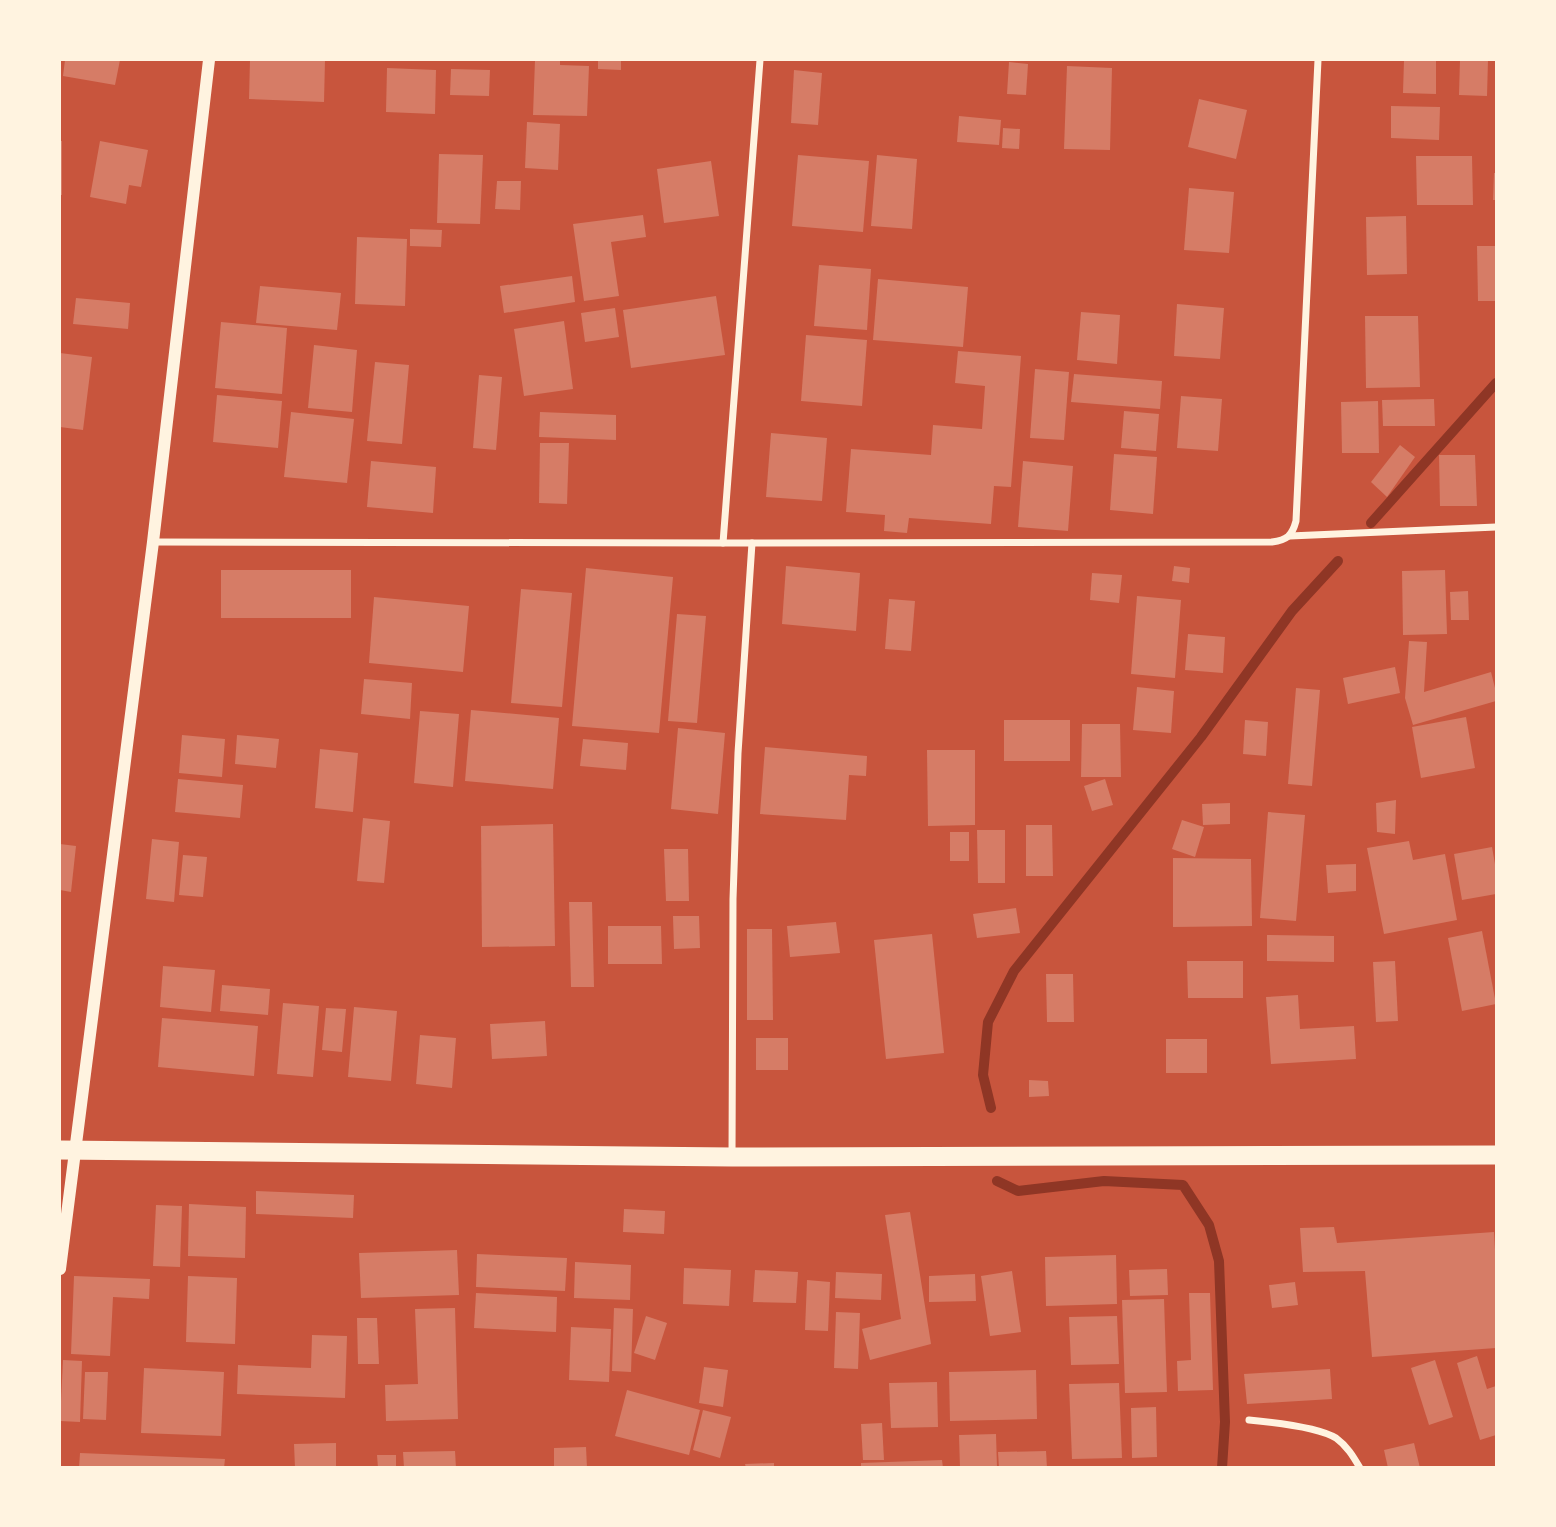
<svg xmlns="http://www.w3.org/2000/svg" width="1556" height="1527" font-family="Manrope,sans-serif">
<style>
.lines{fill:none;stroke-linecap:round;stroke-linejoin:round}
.stream{stroke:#8f3625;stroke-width:10}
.building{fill:#d67c66}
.minor{stroke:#fff3e0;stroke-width:7}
.tertiary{stroke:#fff3e0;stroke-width:12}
.trunk{stroke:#fff3e0;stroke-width:19}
</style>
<rect width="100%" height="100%" fill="#c8553d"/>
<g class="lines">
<!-- stream -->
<g class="stream">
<polyline points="1371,523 1496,383"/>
<polyline points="991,1108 983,1075 988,1022 1014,971 1201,737 1292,611 1338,561"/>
<polyline points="997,1181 1018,1191 1104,1181 1183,1185 1209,1225 1219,1261 1225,1422 1222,1468"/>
</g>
</g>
<!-- building -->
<g class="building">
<polygon points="65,60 120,60 115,85 63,76"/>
<polygon points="250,60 325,60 324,102 249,99"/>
<polygon points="535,60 560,60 560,65 589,66 587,116 533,115"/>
<polygon points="598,60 621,60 621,70 598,69"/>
<polygon points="1404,60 1436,60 1436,94 1403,93"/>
<polygon points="1460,60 1488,60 1487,96 1459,95"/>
<polygon points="1009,62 1028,64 1026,95 1007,94"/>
<polygon points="1067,66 1112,68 1110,150 1064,149"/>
<polygon points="387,68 436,70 435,114 386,112"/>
<polygon points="451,69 490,70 489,96 450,95"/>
<polygon points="794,70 822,73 818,125 791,123"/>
<polygon points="1199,99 1247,110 1236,159 1188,147"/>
<polygon points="1391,106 1440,107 1439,140 1391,138"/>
<polygon points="959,116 1001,120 999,145 957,142"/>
<polygon points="527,122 560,124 558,170 525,168"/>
<polygon points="1003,128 1020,129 1019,149 1002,148"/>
<rect x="60" y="141" width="2" height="54"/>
<polygon points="100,141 148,150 141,187 129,185 126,204 90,197"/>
<polygon points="439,154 483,155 480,224 437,223"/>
<polygon points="798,155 869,161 863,232 792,226"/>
<polygon points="877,155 917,159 912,229 871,226"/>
<polygon points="1416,156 1472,156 1473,205 1417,205"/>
<polygon points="711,161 719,216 664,223 657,169"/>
<polygon points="1494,173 1496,173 1496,200 1493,200"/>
<polygon points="497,181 521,181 520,210 495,209"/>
<polygon points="1189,188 1234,192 1229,253 1184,250"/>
<polygon points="643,215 646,237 611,242 619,296 584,301 573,224"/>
<polygon points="1406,216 1407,274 1367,275 1366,217"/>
<polygon points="410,229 442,230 441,247 410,246"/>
<polygon points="357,237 407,239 405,306 355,304"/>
<polygon points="1477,246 1496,246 1496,301 1478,301"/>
<polygon points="819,265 871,269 867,330 814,326"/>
<polygon points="572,276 575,302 504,313 500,286"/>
<polygon points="878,279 968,287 963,347 873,340"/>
<polygon points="260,286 341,293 337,330 256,323"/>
<polygon points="716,296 725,355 631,368 623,310"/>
<polygon points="76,298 130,303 128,329 73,324"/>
<polygon points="1177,304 1224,308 1220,359 1174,356"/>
<polygon points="615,308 619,337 585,342 581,313"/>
<polygon points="1081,312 1120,315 1117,364 1077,360"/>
<polygon points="1365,316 1418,316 1420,387 1366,388"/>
<polygon points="564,321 573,389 524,396 514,329"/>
<polygon points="221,322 287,328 282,394 215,388"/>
<polygon points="806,335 867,340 862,406 801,401"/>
<polygon points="314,345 357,350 352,412 308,408"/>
<polygon points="958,351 1021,356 1011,487 994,486 991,524 909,518 907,533 884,531 885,515 846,512 851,449 931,455 933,425 982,429 985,386 955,383"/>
<polygon points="60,353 92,357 83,430 60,427"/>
<polygon points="375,362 409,365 402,444 367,441"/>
<polygon points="1035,369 1069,372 1064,440 1030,438"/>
<polygon points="1074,374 1162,381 1160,409 1071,402"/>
<polygon points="479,375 502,377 496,450 473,448"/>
<polygon points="217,395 282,401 278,448 213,442"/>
<polygon points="1181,396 1222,399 1218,451 1177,448"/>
<polygon points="1434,399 1435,426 1383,426 1382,400"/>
<polygon points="1378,401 1379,453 1342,453 1341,402"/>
<polygon points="1124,411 1159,414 1156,451 1121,448"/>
<polygon points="291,412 354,419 347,483 284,477"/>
<polygon points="540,412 616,415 616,440 539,437"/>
<polygon points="771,433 827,438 822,501 766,497"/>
<polygon points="540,443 569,443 567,504 539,503"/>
<polygon points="1400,445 1415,457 1387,497 1371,482"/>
<polygon points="1114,454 1157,457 1153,514 1110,510"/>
<polygon points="1439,455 1475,455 1477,506 1440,506"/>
<polygon points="371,461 436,467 433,513 367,507"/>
<polygon points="1023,461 1073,466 1068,531 1018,527"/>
<polygon points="786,566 860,573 856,631 782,624"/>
<polygon points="1174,566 1190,568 1189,583 1172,581"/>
<polygon points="586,568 673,577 659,733 572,726"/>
<rect x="221" y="570" width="130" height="48"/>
<polygon points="1445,570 1447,634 1403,635 1402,571"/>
<polygon points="1092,573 1122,575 1119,603 1090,600"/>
<polygon points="521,589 572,593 562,707 511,703"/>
<polygon points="1468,591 1469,620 1451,620 1450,592"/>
<polygon points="1137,596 1181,600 1175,678 1131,674"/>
<polygon points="374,597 469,606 463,672 369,663"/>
<polygon points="889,599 915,601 911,651 885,649"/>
<polygon points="677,614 706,616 697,723 668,721"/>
<polygon points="1188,634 1225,637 1223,673 1185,670"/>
<polygon points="1409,641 1427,642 1424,692 1491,672 1496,692 1496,701 1413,725 1405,698"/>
<polygon points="1395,667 1400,693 1348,704 1343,678"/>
<polygon points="364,679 412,683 410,719 361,714"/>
<polygon points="1137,687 1174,691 1171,733 1133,730"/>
<polygon points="1296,688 1320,690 1312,786 1288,784"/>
<polygon points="471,710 559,718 553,789 465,781"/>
<polygon points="420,711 459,714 453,787 414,783"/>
<polygon points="1466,717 1475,768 1421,778 1412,727"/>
<rect x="1004" y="720" width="66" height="41"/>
<polygon points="1245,720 1268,722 1266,756 1243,754"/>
<polygon points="1082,724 1120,724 1121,777 1081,777"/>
<polygon points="678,728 725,733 718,814 671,809"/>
<polygon points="182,735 225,739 222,777 179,773"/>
<polygon points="237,735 279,739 276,768 235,764"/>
<polygon points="583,739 628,743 626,770 580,766"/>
<polygon points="765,747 867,756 866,776 849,775 846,820 760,814"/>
<polygon points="320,749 358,753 353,812 315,808"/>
<polygon points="927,750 975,750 975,825 928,826"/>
<polygon points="178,779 243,785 240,818 175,812"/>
<polygon points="1105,779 1113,805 1092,811 1084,786"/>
<polygon points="1396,800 1395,834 1377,832 1376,803"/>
<polygon points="1230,803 1230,824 1203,825 1202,804"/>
<polygon points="1268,812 1305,815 1296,921 1260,918"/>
<polygon points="363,818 390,821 384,883 357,881"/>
<polygon points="1182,820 1204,827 1195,857 1172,849"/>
<polygon points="553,824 555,946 482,947 481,826"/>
<polygon points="1026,825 1052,825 1053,876 1026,876"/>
<polygon points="977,830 1005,830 1005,883 978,883"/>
<rect x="950" y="832" width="19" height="29"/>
<polygon points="152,839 179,842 174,902 146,899"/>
<polygon points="1409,841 1413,860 1445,854 1457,920 1384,934 1367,848"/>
<polygon points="60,844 76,846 71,892 60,890"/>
<polygon points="1492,847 1496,870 1496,894 1462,900 1454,854"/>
<polygon points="664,849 688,849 689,901 666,901"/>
<polygon points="183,855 207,857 203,897 179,895"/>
<polygon points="1173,858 1251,859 1252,926 1173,927"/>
<polygon points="1356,864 1356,891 1328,893 1326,865"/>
<polygon points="569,902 592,902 594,987 571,987"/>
<polygon points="1016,908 1020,933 977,938 973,914"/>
<polygon points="673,916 699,916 700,948 674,949"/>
<polygon points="836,922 840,953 790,957 787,926"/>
<polygon points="608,926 661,926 662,964 608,964"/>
<polygon points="747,929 772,929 773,1020 747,1020"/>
<polygon points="1482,931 1496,1004 1462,1011 1448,938"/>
<polygon points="932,934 944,1053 886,1059 874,940"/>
<polygon points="1267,935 1334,936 1334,962 1267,961"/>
<polygon points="1187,961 1243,961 1243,998 1188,998"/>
<polygon points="1395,961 1398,1021 1376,1022 1373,962"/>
<polygon points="163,966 215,970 211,1012 160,1007"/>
<polygon points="1046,974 1073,974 1074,1022 1047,1022"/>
<polygon points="222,985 270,989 268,1015 220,1011"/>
<polygon points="1298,995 1300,1029 1354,1026 1356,1059 1271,1064 1266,997"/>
<polygon points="283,1003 319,1006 313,1077 277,1074"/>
<polygon points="354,1007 397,1011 391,1081 348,1077"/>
<polygon points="326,1008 346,1009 342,1052 322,1050"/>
<polygon points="162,1018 258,1026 254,1076 158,1067"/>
<polygon points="545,1021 547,1056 492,1059 490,1024"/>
<polygon points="420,1035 456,1038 452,1088 416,1084"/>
<rect x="756" y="1038" width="32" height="32"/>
<rect x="1166" y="1039" width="41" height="34"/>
<polygon points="1029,1080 1048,1081 1049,1096 1029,1097"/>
<polygon points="256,1191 354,1195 353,1218 256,1214"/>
<polygon points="189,1204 246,1207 245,1258 188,1256"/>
<polygon points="156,1205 182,1206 180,1267 153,1266"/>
<polygon points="624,1209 665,1211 664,1234 623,1232"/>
<polygon points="910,1212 931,1344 870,1360 862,1329 901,1319 885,1215"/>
<polygon points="1334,1227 1337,1243 1494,1232 1496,1267 1496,1348 1372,1357 1365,1271 1303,1272 1300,1228"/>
<polygon points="457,1250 459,1295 361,1298 359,1253"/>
<polygon points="477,1254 567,1258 565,1291 476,1287"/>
<polygon points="1116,1255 1117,1304 1046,1306 1045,1257"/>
<polygon points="575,1262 631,1265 630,1300 574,1298"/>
<polygon points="684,1268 731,1270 729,1306 683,1304"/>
<polygon points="1167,1269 1168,1295 1130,1296 1129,1270"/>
<polygon points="755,1270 798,1272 796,1303 753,1302"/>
<polygon points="1012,1271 1021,1332 990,1336 981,1276"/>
<polygon points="836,1272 882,1274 881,1300 835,1298"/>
<polygon points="975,1274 976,1301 929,1302 929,1276"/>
<polygon points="74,1276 150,1279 149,1299 113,1297 110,1356 71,1354"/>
<polygon points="188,1276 237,1278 235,1344 186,1342"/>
<polygon points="807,1280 830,1282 828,1331 805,1330"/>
<polygon points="1295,1282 1298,1305 1272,1308 1269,1285"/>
<polygon points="476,1293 557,1297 556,1332 474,1328"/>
<polygon points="1189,1293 1210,1293 1213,1390 1178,1391 1177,1361 1191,1360"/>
<polygon points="1164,1299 1167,1392 1125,1393 1122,1300"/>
<polygon points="455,1308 458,1419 386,1421 385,1385 418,1384 415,1309"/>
<polygon points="614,1308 633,1309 631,1372 612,1371"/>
<polygon points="836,1312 860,1313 858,1369 834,1368"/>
<polygon points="646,1316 667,1323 655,1360 634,1353"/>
<polygon points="1117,1316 1119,1364 1071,1365 1069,1317"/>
<polygon points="357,1318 377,1318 379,1364 358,1364"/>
<polygon points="571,1327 611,1329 609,1382 569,1380"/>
<polygon points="312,1335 347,1336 345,1398 237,1394 238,1365 311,1368"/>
<polygon points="1477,1356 1487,1389 1496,1386 1496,1435 1480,1440 1457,1363"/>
<polygon points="63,1360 82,1361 80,1422 60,1421"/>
<polygon points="1435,1360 1453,1417 1429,1425 1411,1368"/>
<polygon points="704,1367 728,1370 723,1407 699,1403"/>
<polygon points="144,1368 224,1372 221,1436 141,1433"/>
<polygon points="1330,1369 1332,1399 1247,1404 1244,1374"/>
<polygon points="1036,1370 1037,1419 950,1421 949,1372"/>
<polygon points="85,1372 108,1372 106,1420 83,1419"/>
<polygon points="937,1382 938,1427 891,1428 889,1383"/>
<polygon points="1119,1383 1122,1458 1072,1459 1069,1384"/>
<polygon points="627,1390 700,1410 689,1455 615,1436"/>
<polygon points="1156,1407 1157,1457 1132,1458 1131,1408"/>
<polygon points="703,1410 731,1417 720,1458 693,1450"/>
<polygon points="882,1423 884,1460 863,1460 861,1424"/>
<polygon points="996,1434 997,1468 960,1468 959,1435"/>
<polygon points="336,1443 336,1468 295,1468 294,1444"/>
<polygon points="1414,1443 1420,1468 1388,1468 1384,1450"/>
<polygon points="586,1447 587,1468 554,1468 554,1448"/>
<polygon points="455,1451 456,1468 404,1468 403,1452"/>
<polygon points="1046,1451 1047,1468 999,1468 998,1452"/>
<polygon points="80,1453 225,1459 224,1468 79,1468"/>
<polygon points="377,1455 396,1455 396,1468 378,1468"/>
<polygon points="942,1460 943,1468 861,1468 861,1463"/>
<polygon points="774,1463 774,1468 746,1468 745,1464"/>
</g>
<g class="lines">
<!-- minor -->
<g class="minor">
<polyline points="1290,536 1496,527"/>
<polyline points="153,542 723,543 760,60"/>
<path d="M723 543 1272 542C1287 540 1292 536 1296 521L1318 60"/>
<polyline points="732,1157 733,899 738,753 752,543"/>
<path d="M1249 1420C1271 1422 1318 1427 1336 1438 1347 1446 1353 1456 1360 1468"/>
</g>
<!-- tertiary -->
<polyline class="tertiary" points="60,1269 153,542 209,60"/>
<!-- trunk -->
<polyline class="trunk" points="60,1150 732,1157 1496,1155"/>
</g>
<!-- border -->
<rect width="1556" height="1527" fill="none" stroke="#fff3e0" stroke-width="122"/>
</svg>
